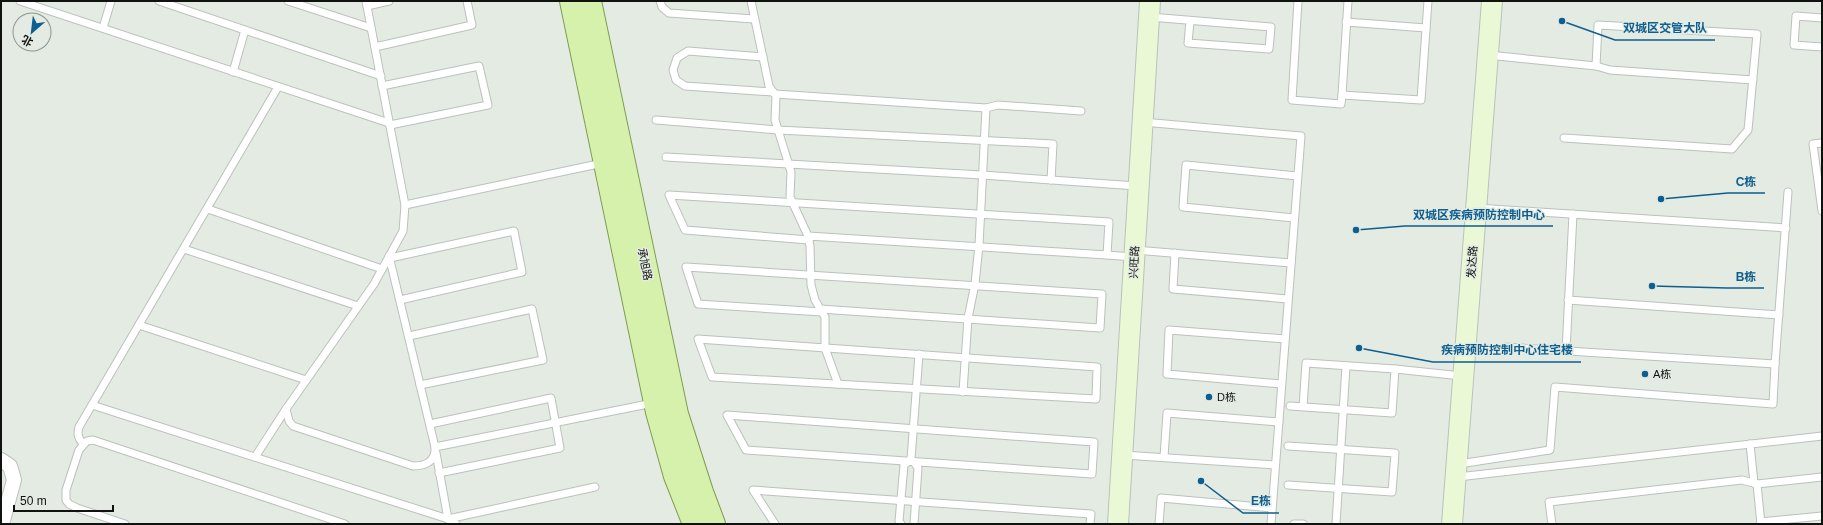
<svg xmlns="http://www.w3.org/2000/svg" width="1823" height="525" font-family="Arial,'Noto Sans SC',sans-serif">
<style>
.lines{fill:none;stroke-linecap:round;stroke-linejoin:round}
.lane-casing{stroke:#bac2bb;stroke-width:9}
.street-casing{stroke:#bac2bb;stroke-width:16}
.secondary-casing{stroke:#bac2bb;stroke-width:22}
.primary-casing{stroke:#7e9d51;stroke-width:24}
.lane{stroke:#fff;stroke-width:7}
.street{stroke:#fff;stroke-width:14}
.secondary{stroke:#eaf8d5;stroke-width:20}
.primary{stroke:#d6f1ac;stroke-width:22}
.poi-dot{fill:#0e5e90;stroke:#e3ebe3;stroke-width:1.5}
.labels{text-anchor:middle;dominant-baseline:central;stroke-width:3;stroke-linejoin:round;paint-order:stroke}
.street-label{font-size:11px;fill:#101210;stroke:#e3ebe3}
.poi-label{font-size:11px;fill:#101210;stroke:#e3ebe3;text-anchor:start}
.leader{fill:none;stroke:#0e5e90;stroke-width:1.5}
.callout-dot{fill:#0e5e90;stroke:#e3ebe3;stroke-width:1.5}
.callout-label{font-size:12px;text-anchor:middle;font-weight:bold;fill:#0e5e90;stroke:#e3ebe3;stroke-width:3;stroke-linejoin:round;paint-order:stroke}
</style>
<rect width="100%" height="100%" fill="#e3ebe3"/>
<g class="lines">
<defs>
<g id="lane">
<polyline points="20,1 389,123"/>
<polyline points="159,1 381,76"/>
<polyline points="288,1 371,28"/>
<polyline points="660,1 662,7 669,13 754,19"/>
<polyline points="751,1 769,86 776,96 775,120 791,172 790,197 808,236 810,246 811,285 815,300 825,317 825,348 838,384"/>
<polyline points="1298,1 1292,100 1341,104 1342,95"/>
<polyline points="1348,1 1342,95 1421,100 1428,1"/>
<polyline points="367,6 389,1"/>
<polyline points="1150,17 1271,27 1269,49 1188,43 1190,21"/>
<polyline points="1822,18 1796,16 1794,45 1822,47"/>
<polyline points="1346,22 1426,28"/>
<polyline points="103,28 111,1"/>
<polyline points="375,47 472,25 467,1"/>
<polyline points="1488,55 1596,66 1598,25 1757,34 1748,130 1732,149 1564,138"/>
<polyline points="763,57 688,51 677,58 673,70 676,80 685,86 773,92"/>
<polyline points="1596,66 1610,70 1753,80"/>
<polyline points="233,72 245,30"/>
<polyline points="382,86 479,66 488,105 390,125"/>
<polyline points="775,94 986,108 998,105 1081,111"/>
<polyline points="656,120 778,130 1053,144 1051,180"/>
<polyline points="1143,122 1301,136 1271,524"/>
<polyline points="1822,143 1813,144 1822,211"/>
<polyline points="666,157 982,175 1137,186"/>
<polyline points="405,205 603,163"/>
<polyline points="1477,208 1786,228"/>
<polyline points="208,209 382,269"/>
<polyline points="1294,218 1183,207 1186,165 1297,176"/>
<polyline points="808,236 1107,255 1109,222 669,195 685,230 809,240"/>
<polyline points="184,249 358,306"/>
<polyline points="1135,250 1291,263"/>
<polyline points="1175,253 1173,289 1288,299"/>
<polyline points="1107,255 1133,257"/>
<polyline points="390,258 514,231 522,272 400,300"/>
<polyline points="1568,300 1779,315"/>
<polyline points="820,309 1100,328 1102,294 686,267 698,304 822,312"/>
<polyline points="139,325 306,380"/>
<polyline points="409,336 532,309 543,360 420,385"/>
<polygon points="698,339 1097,367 1096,399 712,377"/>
<polyline points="1505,347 1775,364 1788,192"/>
<polyline points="1566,351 1573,214"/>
<polyline points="1395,369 1462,376"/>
<polyline points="1281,384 1167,374 1169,330 1285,339"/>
<polyline points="963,392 968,318 975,284 979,245 986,108"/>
<polyline points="92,405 448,519 456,524"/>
<polyline points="1290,406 1392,413 1395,369 1306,363 1303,407"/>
<path d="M286 409 289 421 293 426 413 466C426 466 436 461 435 447L389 256"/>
<polygon points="727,415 1094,442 1092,474 746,450"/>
<polyline points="430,424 551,398 560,448 439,473"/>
<path d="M83 444C78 438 77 434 79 427L278 87"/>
<polyline points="1750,444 1754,483"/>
<polyline points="1288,446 1395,453 1392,492 1288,485"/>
<polyline points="435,447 653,403"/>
<polyline points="436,453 448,519"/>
<polyline points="1123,455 1275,465"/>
<polyline points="255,457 286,409 374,284 403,231 405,205 366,1"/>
<polyline points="1164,457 1167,413 1279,422"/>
<polyline points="914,462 918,468 914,524"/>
<polyline points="1459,464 1550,450 1555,387 1773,404 1775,364"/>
<polyline points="1458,477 1822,436"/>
<polyline points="1757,484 1761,524"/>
<polyline points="448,519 595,487"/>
<polyline points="1761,522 1822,516"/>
<polyline points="125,524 77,508 69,504 66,500 66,490 79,450 87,441 93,440 345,524"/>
<polyline points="775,524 753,490 1091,514 1090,524"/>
<polyline points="901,524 899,521 904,465 911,459 919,354"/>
<polyline points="1159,524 1161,498 1272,508"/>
<polyline points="1294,524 1303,524"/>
<polyline points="1336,524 1346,366"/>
<polyline points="1552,524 1549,502 1742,480 1757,484 1822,477"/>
</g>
<polyline id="street" points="1,460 10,466 14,480 2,524"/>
<g id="secondary">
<polyline points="1118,524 1150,1"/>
<polyline points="1452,524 1492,1"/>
</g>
<g id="primary">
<polyline points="571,1 657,412 675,476 694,524"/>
<polyline points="590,1 677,414 702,492 714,524"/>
</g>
</defs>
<!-- lane casing -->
<use href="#lane" class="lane-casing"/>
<!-- street casing -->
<use href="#street" class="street-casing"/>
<!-- secondary casing -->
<use href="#secondary" class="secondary-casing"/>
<!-- primary casing -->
<use href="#primary" class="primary-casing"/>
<!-- lane -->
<use href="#lane" class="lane"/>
<!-- street -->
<use href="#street" class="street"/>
<!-- secondary -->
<use href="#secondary" class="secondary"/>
<!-- primary -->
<use href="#primary" class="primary"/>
</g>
<!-- markers -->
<g class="poi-dot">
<circle cx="1645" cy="374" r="4"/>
<circle cx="1209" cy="397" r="4"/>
</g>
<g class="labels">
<!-- street labels -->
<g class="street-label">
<text transform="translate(1134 262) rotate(-87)">兴旺路</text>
<text transform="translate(1472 262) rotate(-86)">发达路</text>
<text transform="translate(645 264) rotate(78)">承旭路</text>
</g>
<!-- poi labels -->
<g class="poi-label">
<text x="1653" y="374">A栋</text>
<text x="1217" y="397">D栋</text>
</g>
</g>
<!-- callouts -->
<path class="leader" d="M1562 21L1615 40H1715M1661 199L1728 193H1765M1356 230L1405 226H1553M1652 286L1727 288H1764M1359 348L1433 362H1581M1201 481L1243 513H1279"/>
<g class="callout-dot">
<circle cx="1562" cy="21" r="4"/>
<circle cx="1661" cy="199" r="4"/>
<circle cx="1356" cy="230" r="4"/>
<circle cx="1652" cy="286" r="4"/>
<circle cx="1359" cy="348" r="4"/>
<circle cx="1201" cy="481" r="4"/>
</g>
<g class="callout-label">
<text x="1665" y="32">双城区交管大队</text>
<text x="1746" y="186">C栋</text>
<text x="1479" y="219">双城区疾病预防控制中心</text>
<text x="1746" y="281">B栋</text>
<text x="1507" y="354">疾病预防控制中心住宅楼</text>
<text x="1261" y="505">E栋</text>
</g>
<!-- border -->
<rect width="1823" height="525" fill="none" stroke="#101210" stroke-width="4"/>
<!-- north arrow -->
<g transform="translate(32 32) rotate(208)"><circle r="19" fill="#e3ebe3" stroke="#8f948f"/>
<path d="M0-3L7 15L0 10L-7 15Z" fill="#0e5e90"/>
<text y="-6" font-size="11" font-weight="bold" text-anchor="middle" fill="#101210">北</text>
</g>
<!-- scale -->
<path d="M14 505v6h99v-6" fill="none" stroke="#101210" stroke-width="2"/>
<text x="20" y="505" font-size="12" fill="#101210" stroke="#e3ebe3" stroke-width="3" paint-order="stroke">50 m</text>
</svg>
